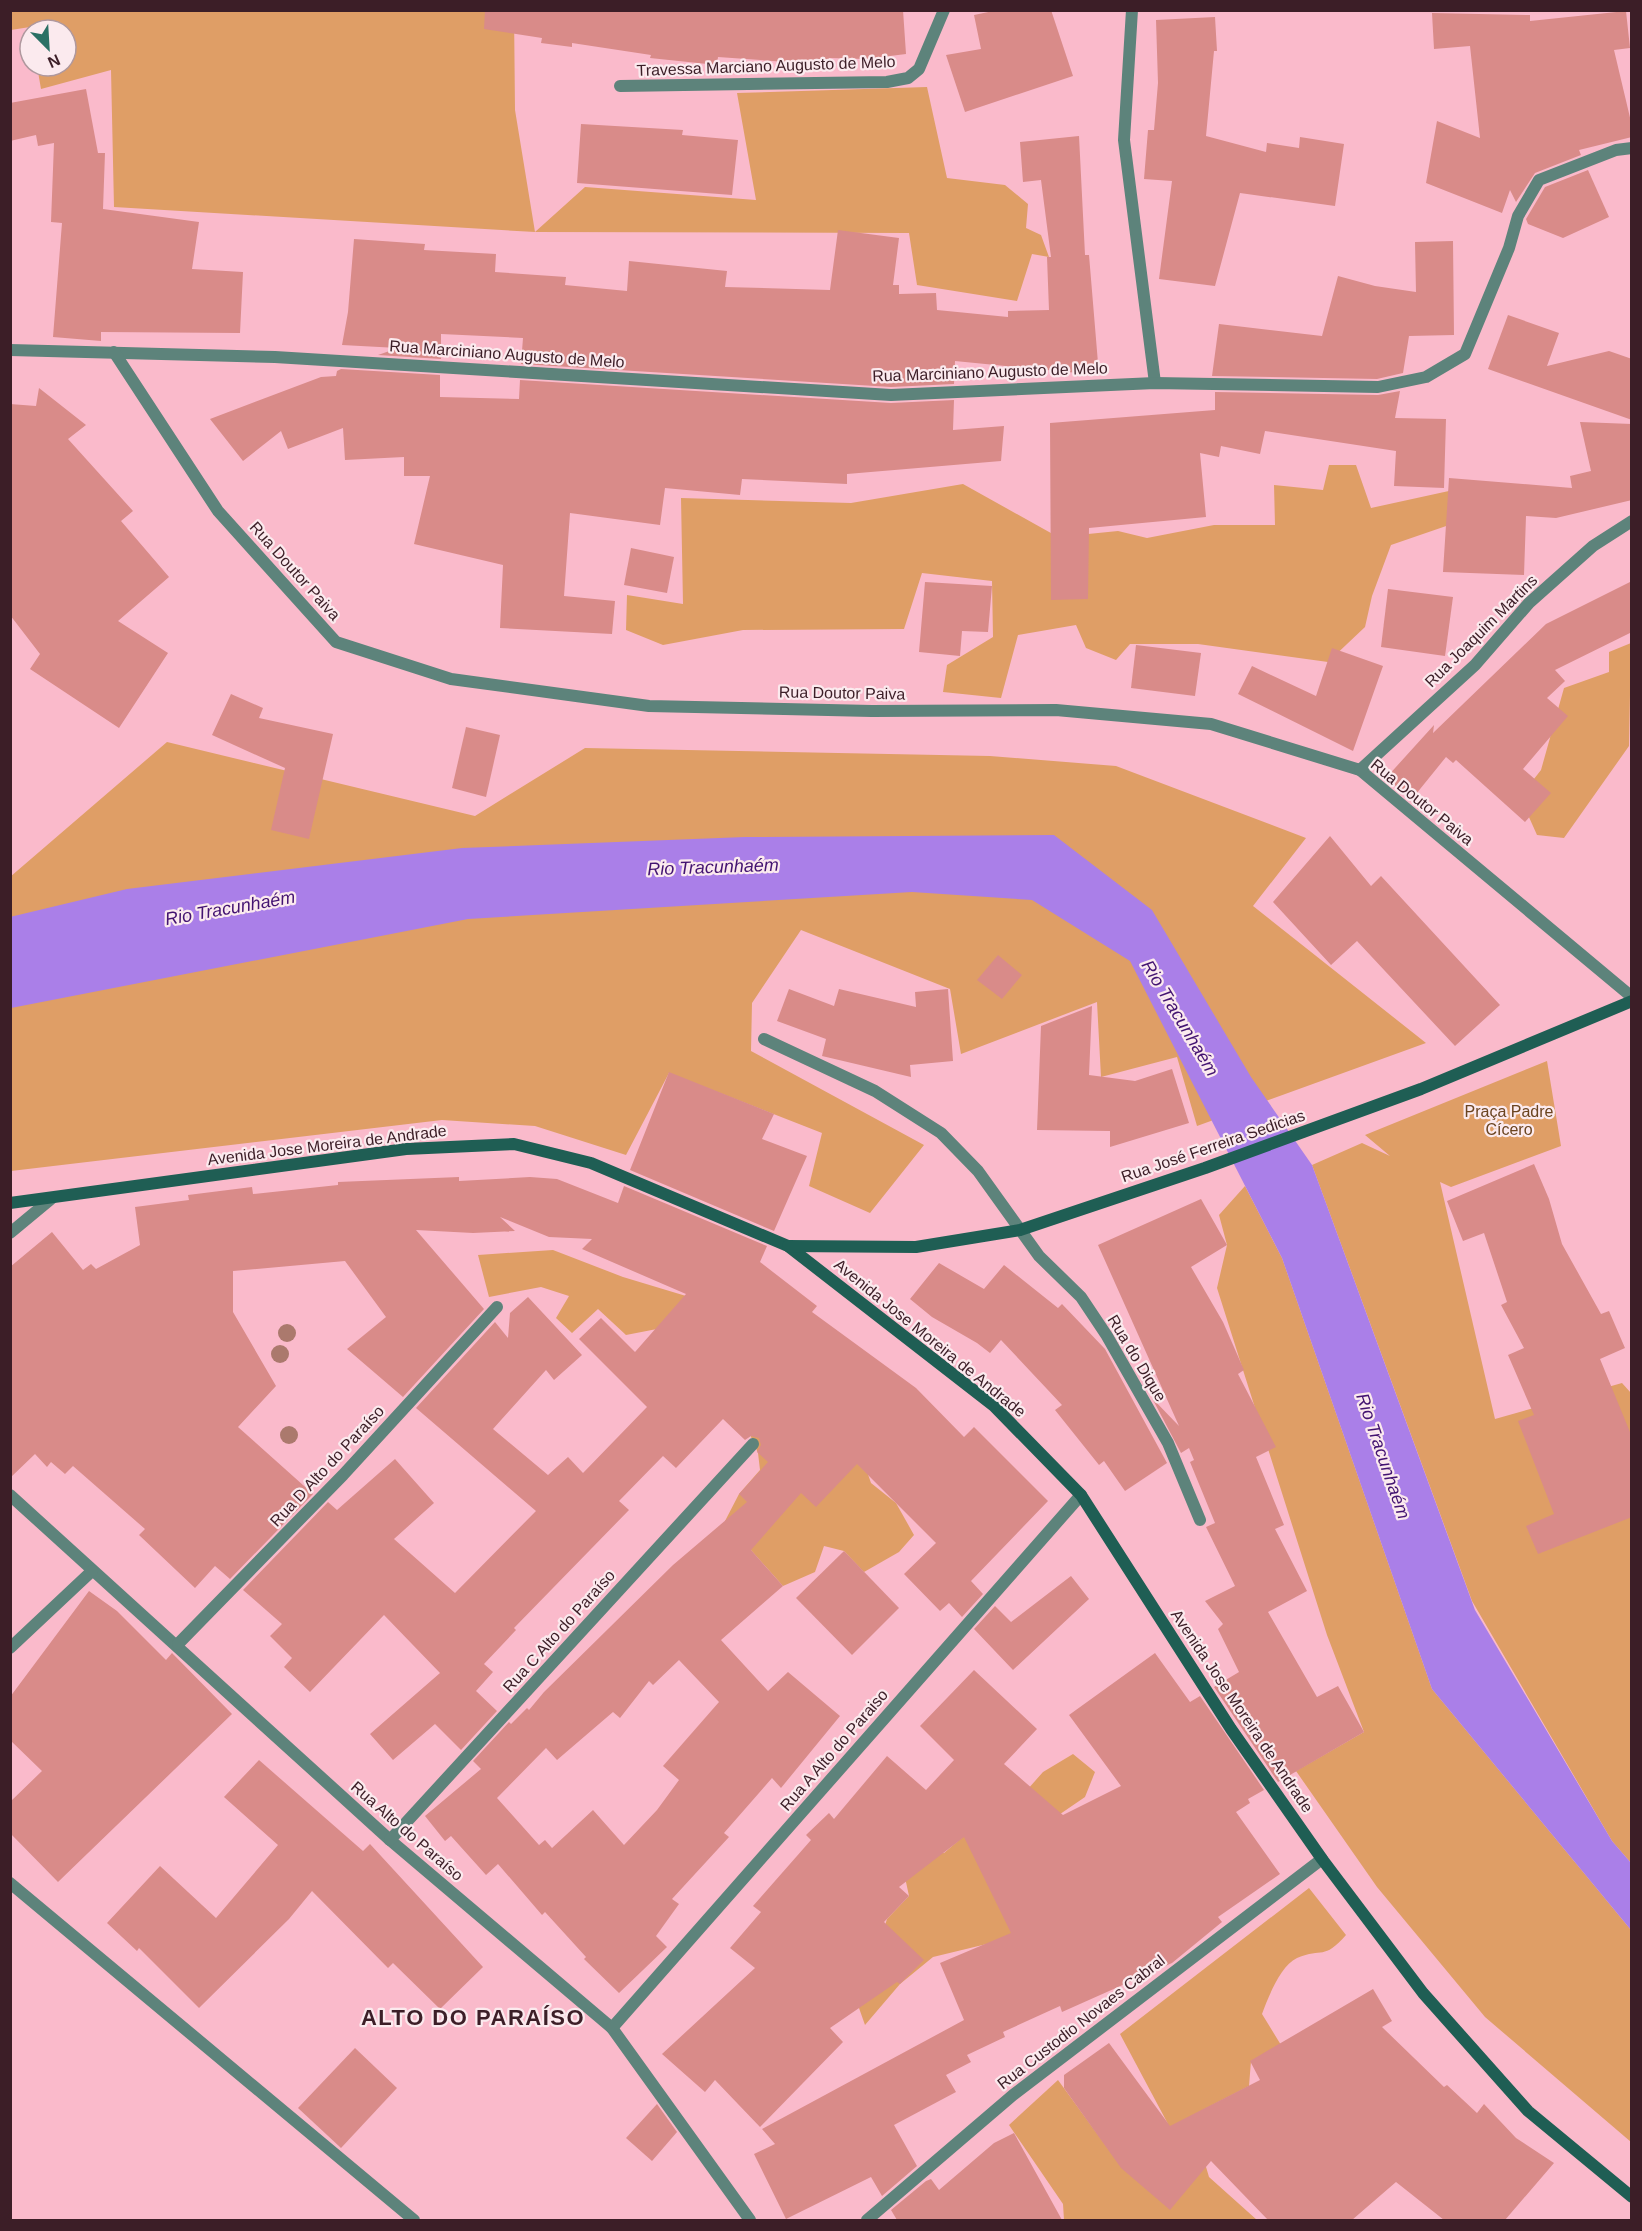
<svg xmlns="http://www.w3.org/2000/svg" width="1642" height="2231" font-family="Arial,sans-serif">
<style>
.green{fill:#df9e66}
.water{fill:#aa7fe8}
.building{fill:#d98b89;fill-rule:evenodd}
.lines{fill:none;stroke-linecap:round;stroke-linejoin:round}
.street{stroke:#5d837b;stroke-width:12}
.secondary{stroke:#1f5e54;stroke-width:12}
.tree{fill:#ab796d}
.labels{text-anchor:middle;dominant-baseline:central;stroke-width:4.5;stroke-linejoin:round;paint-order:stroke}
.street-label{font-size:16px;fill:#3c1e27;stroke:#fbeaee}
.park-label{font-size:16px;fill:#6b4420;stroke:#fbeaee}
.water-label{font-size:18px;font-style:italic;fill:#431371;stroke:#fbeaee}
.district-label{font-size:22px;font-weight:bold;letter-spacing:1.5px;fill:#3c1e27;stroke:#fbeaee}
</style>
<rect width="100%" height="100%" fill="#fabacb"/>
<!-- green -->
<g class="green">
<polygon points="11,10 514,11 515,110 535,232 585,187 756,200 737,93 927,87 947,178 1005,185 1028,204 1026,228 1041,235 1049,257 1032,254 1017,301 917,285 909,233 535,232 114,207 111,70 41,89 37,66 66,66 66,30 30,30 30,27 11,30"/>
<polygon points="1329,465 1356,465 1371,508 1458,489 1452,524 1391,545 1372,596 1365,627 1328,662 1198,644 1130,644 1116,660 1086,648 1076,625 1018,635 1001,698 943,692 947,665 993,637 992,581 922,573 904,629 743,630 663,645 626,630 627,595 683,604 681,498 851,503 963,484 1058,537 1118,531 1147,538 1214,525 1275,525 1274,485 1323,490"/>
<polygon points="1631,643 1629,746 1564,838 1537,835 1520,797 1541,770 1564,688 1609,672 1609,652"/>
<polygon points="167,742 475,816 585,748 990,756 1116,766 1306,838 1253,906 1426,1043 1197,1126 1177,1057 1101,1077 1097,1002 961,1054 950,989 801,930 752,1003 751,1051 924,1145 870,1213 809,1186 822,1133 669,1073 626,1155 535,1126 442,1120 11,1171 10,877"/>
<polygon points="1547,1061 1561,1146 1451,1187 1440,1182 1495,1419 1622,1383 1631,1393 1631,1863 1612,1841 1472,1601 1312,1165 1362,1143 1390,1156 1365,1135"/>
<polygon points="1245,1186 1282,1258 1432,1689 1631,1930 1631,2142 1485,2017 1377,1887 1296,1771 1364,1732 1327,1635 1217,1288 1227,1245 1219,1215"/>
<polygon points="553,1250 623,1277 686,1296 662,1328 626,1335 598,1309 572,1333 556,1318 569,1296 541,1287 489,1297 478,1255"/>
<polygon points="742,1416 862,1457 871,1483 896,1503 914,1535 899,1552 864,1572 844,1551 824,1546 815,1572 783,1586 725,1521 739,1494 760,1470 758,1453"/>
<polygon points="1073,1754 1095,1772 1085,1797 1047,1823 1080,1915 995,1942 933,1957 900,1984 865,2025 859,2008 887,1919 909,1896 903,1868 917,1854 944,1853 985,1818 1011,1808 1043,1772"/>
<path d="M1309 1888 1346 1935C1323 1961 1323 1947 1297 1958 1280 1966 1268 1998 1262 2014L1281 2045 1251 2061 1249 2086 1191 2116 1209 2177 1257 2220H1064L1063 2204 1009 2125 1058 2080 1117 2161 1168 2124 1120 2034Z"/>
</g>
<!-- water -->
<polygon class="water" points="1054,835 1152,910 1251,1077 1312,1165 1475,1610 1612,1841 1631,1863 1631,1930 1432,1689 1282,1258 1130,961 1032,900 912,892 468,919 11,1008 10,917 127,889 462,848 745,837"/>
<!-- building -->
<g class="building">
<polygon points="485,10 903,10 906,54 866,59 829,58 828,65 718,57 717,65 650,58 651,55 572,43 572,47 541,43 542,38 484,29"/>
<polygon points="998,10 1051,10 1073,76 965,112 946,55 981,49 974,15"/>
<polygon points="1626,11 1630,48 1614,50 1632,126 1632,137 1579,150 1581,155 1535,173 1516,202 1510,190 1502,213 1426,183 1437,121 1480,138 1470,46 1434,49 1432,13 1530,15 1530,21"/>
<polygon points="1215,17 1217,51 1214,51 1206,136 1266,152 1267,143 1299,148 1300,137 1344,144 1335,206 1240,193 1215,286 1159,279 1172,181 1144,179 1148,130 1154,130 1158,83 1156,20"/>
<polygon points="86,89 98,153 105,153 103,209 199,222 192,269 243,272 240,333 101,332 101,341 53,337 62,223 51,222 54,143 38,146 36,135 10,141 10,103"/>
<polygon points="581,124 683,130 682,135 738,140 732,195 577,183"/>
<polygon points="1079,136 1085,255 1089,255 1099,375 955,361 954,384 891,387 521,364 523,338 441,334 441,359 378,355 398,348 342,345 348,312 354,239 425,244 424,250 496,254 495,272 566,277 565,285 627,291 629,261 727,271 725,287 830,290 838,230 899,238 893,285 899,285 899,294 936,293 937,310 1008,317 1008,311 1049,310 1047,257 1051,257 1041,180 1023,182 1020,142"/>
<polygon points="1588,170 1609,217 1563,238 1528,224 1526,219 1545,187"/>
<polygon points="1453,241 1454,335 1409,336 1403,373 1377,379 1212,376 1219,324 1322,336 1338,276 1375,286 1416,292 1415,242"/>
<polygon points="1508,315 1559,333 1547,366 1609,351 1632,359 1632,420 1488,369"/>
<polygon points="341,369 440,375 440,397 519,399 520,380 891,403 954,400 953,430 1004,426 1001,461 847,474 847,484 742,479 740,495 665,488 660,525 570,513 564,596 615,601 612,634 500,628 503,565 414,544 430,476 404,476 404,457 345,460 343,428 288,449 281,431 243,461 210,419 321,377 336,376 337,371"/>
<polygon points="39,388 86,425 68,439 133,511 121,521 169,577 118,621 168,653 119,728 30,669 40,654 10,615 10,404 36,406"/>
<polygon points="1400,391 1395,418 1446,419 1444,488 1394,486 1396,451 1265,431 1260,454 1221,446 1219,457 1200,453 1206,517 1089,528 1088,599 1051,600 1050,423 1215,410 1215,392 1378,395"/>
<polygon points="1580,422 1632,424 1632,500 1556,518 1526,516 1524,575 1443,572 1449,478 1572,488 1570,476 1591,471"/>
<polygon points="631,548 674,557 667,593 624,585"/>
<polygon points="1632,581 1632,632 1555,670 1565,681 1547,698 1568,716 1523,769 1551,793 1525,822 1456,760 1453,763 1446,757 1412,799 1386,778 1434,725 1433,733 1546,624"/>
<polygon points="925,582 992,586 988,632 962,631 960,656 919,652"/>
<polygon points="1388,589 1453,597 1445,656 1381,647"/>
<polygon points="1136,645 1201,653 1195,696 1131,688"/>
<polygon points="1332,648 1383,666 1353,751 1238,694 1252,666 1316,696"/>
<polygon points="231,694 263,708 259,718 333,734 309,839 271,830 285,768 212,735"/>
<polygon points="466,727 500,735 486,797 452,788"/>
<polygon points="1330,836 1371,886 1381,876 1500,1005 1455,1046 1357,941 1331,965 1273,902"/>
<polygon points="998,955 1022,975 1002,999 977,980"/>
<polygon points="789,989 834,1006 839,989 916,1007 915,992 948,989 953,1061 910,1065 911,1077 822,1056 826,1039 777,1021"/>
<polygon points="1092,1006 1089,1075 1135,1081 1172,1069 1189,1123 1110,1147 1110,1131 1037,1130 1041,1026"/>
<polygon points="669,1072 774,1114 762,1139 807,1156 774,1231 630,1170"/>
<polygon points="1534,1164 1549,1199 1562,1244 1601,1314 1609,1311 1625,1348 1600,1359 1632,1437 1632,1517 1538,1554 1526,1526 1554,1514 1518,1421 1534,1415 1508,1355 1524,1348 1501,1305 1507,1302 1484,1233 1463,1241 1447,1201"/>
<path d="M459 1177V1181L530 1177 557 1179 618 1203 624 1186 767 1246 760 1262 817 1306 812 1312 916 1388 964 1437 974 1427 1048 1501 971 1581 983 1594 962 1617 949 1603 940 1611 904 1574 936 1543 857 1464 816 1507 801 1493 751 1550 783 1586 721 1640 768 1691 788 1672 840 1716 781 1788 772 1778 724 1833 729 1837 672 1899 679 1904 656 1936 667 1947 619 1993 584 1959 586 1957 545 1912 542 1915 498 1864 486 1875 451 1836 445 1841 425 1816 481 1769 473 1761 509 1722 511 1724 527 1708 529 1710 544 1692 673 1565 747 1502 739 1494 768 1462 757 1452 761 1445 759 1438 751 1436 745 1440 723 1419 676 1468 663 1456 619 1501 629 1510 514 1628 516 1630 484 1664 493 1672 476 1691 497 1711 461 1750 435 1724 393 1760 370 1734 440 1673 384 1615 310 1692 284 1667 292 1658 270 1636 282 1624 243 1590 328 1502 337 1510 395 1459 434 1503 394 1539 455 1593 536 1511 416 1408 495 1322 508 1338 510 1313 528 1297 582 1355 554 1380 546 1370 493 1429 548 1475 568 1457 583 1473 647 1407 579 1339 601 1318 635 1352 686 1294 582 1249 592 1239 549 1237 500 1217 515 1231 473 1233 416 1230 484 1309 403 1397 347 1349 386 1317 345 1261 233 1271V1312L276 1386 238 1427 313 1494 230 1579 215 1566 195 1588 139 1535 145 1529 73 1466 65 1474 51 1462 47 1467 35 1454 10 1478V1267L52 1232 83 1270 91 1264 96 1269 140 1245 135 1207 189 1200 188 1195 252 1187 253 1194 338 1185V1182ZM679 1660 719 1702 663 1766 679 1780 657 1810 624 1845 593 1810 552 1848 545 1840 539 1845 497 1798 546 1748 557 1760 613 1712 620 1718 649 1681 653 1685Z"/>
<polygon points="1201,1199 1227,1245 1191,1267 1223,1322 1244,1370 1238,1374 1276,1447 1256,1457 1284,1525 1275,1529 1307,1591 1268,1612 1317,1697 1338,1686 1364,1732 1278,1782 1214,1687 1239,1672 1218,1629 1223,1624 1205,1601 1235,1586 1206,1527 1215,1523 1190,1462 1194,1460 1189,1448 1181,1453 1152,1398 1179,1426 1098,1245"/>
<polygon points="939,1263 984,1289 1004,1265 1058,1308 1062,1304 1105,1349 1167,1463 1125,1491 1104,1461 1099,1465 1055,1410 1062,1405 1001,1340 990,1353 977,1343 932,1317 910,1299"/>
<polygon points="844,1551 899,1608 852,1655 796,1598"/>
<polygon points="1071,1576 1089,1599 1013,1670 974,1629 995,1606 1011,1622"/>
<polygon points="89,1591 117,1611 166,1660 172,1653 232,1714 58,1882 10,1833 10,1802 42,1771 10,1740 10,1697"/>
<polygon points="1155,1653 1190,1702 1200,1696 1264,1790 1248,1799 1250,1803 1236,1812 1280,1874 1218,1917 1222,1922 1172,1963 1062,2012 1060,2006 1003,2032 1005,2037 967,2055 971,2062 946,2075 956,2092 894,2125 917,2166 882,2196 871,2177 786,2219 754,2154 775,2144 762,2129 964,2020 940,1963 1011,1933 964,1837 899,1887 909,1896 884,1922 924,1960 900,1984 897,1982 830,2028 843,2042 760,2127 715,2080 705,2092 662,2054 755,1968 730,1948 761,1912 753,1906 811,1840 806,1835 829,1813 834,1819 887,1756 926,1790 954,1760 920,1726 974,1670 1037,1729 1004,1764 1063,1815 1121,1786 1069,1715"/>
<polygon points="259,1760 363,1851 370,1844 483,1967 440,2009 393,1963 388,1968 312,1891 289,1919 199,2008 139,1948 137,1951 107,1923 160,1866 216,1918 278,1845 224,1797"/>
<polygon points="1373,1989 1392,2021 1382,2027 1444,2087 1447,2085 1477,2113 1484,2104 1516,2138 1554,2163 1505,2220 1444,2220 1396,2182 1352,2220 1268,2220 1211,2161 1170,2210 1121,2168 1064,2088 1064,2075 1109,2043 1170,2126 1260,2080 1250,2061"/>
<polygon points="355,2048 397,2088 341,2148 298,2108"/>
<polygon points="657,2104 677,2132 652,2161 626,2138"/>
<polygon points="1014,2133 1062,2220 897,2220 891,2210 926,2181 931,2179 939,2190 994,2143"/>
</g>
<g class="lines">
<!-- street -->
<g class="street">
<polyline points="1132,10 1124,140 1155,383"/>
<polyline points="620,86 887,82 908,78 919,69 944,10"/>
<polyline points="10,350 275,357 891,395 1155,383 1378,387 1426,377 1465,354 1509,248 1518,216 1539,180 1616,150 1632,148"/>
<polyline points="114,352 218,511 336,642 451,679 649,706 872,711 1056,710 1211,724 1360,770 1632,997"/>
<polyline points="1360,770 1475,665 1529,603 1593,546 1632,521"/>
<polyline points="764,1039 875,1091 941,1133 978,1171 1039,1256 1081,1297 1107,1336 1168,1443 1200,1520"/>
<polyline points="10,1233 51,1199"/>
<polyline points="10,1495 390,1840 612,2028 750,2220"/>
<polyline points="178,1644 343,1475 497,1307"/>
<polyline points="10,1648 92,1571"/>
<polyline points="390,1840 753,1444"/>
<polyline points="10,1883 414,2220"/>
<polyline points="612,2028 1081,1495"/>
<polyline points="867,2220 1013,2095 1322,1859"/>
</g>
<!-- secondary -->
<g class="secondary">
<polyline points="10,1203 406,1149 514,1144 591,1163 788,1246 994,1406 1081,1495 1231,1729 1322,1859 1423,1993 1528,2111 1632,2197"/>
<polyline points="788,1246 916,1247 1020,1230 1205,1168 1421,1089 1632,1001"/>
</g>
</g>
<!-- trees -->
<g class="tree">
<circle cx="287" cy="1333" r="9"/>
<circle cx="280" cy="1354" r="9"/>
<circle cx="289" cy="1435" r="9"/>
</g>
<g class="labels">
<!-- street labels -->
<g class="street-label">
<text transform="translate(766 66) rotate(-2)">Travessa Marciano Augusto de Melo</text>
<text transform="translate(507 354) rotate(4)">Rua Marciniano Augusto de Melo</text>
<text transform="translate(990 372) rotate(-2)">Rua Marciniano Augusto de Melo</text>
<text transform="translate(295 571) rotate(48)">Rua Doutor Paiva</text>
<text transform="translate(1481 631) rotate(-45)">Rua Joaquim Martins</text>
<text transform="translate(842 693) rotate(1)">Rua Doutor Paiva</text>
<text transform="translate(1422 802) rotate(39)">Rua Doutor Paiva</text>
<text transform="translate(327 1145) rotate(-7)">Avenida Jose Moreira de Andrade</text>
<text transform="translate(1213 1146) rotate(-19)">Rua José Ferreira Sedicias</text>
<text transform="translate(930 1338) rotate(39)">Avenida Jose Moreira de Andrade</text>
<text transform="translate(1137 1358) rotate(59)">Rua do Dique</text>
<text transform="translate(327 1466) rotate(-47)">Rua D Alto do Paraíso</text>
<text transform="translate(559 1631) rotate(-48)">Rua C Alto do Paraíso</text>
<text transform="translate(1242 1711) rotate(56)">Avenida Jose Moreira de Andrade</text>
<text transform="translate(834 1750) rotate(-49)">Rua A Alto do Paraiso</text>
<text transform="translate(407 1831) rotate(41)">Rua Alto do Paraíso</text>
<text transform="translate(1081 2022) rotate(-38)">Rua Custodio Novaes Cabral</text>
</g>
<!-- park labels -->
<g class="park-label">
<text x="1509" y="1111">Praça Padre<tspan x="1509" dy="18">Cícero</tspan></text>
</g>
<!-- water labels -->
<g class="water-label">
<text transform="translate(713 867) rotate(-2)">Rio Tracunhaém</text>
<text transform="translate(230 908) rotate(-10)">Rio Tracunhaém</text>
<text transform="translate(1180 1018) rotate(59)">Rio Tracunhaém</text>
<text transform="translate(1383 1456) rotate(71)">Rio Tracunhaém</text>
</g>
<!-- district labels -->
<g class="district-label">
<text x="473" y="2017">ALTO DO PARAÍSO</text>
</g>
</g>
<!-- border -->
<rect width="1642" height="2231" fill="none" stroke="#3c1e27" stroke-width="24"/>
<!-- north arrow -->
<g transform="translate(48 48) rotate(156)"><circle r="28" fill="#fbeaee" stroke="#af989e" stroke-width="1.5"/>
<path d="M0-4.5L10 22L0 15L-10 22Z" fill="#2a7065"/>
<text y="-9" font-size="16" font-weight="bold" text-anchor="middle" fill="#3c1e27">N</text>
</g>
</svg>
